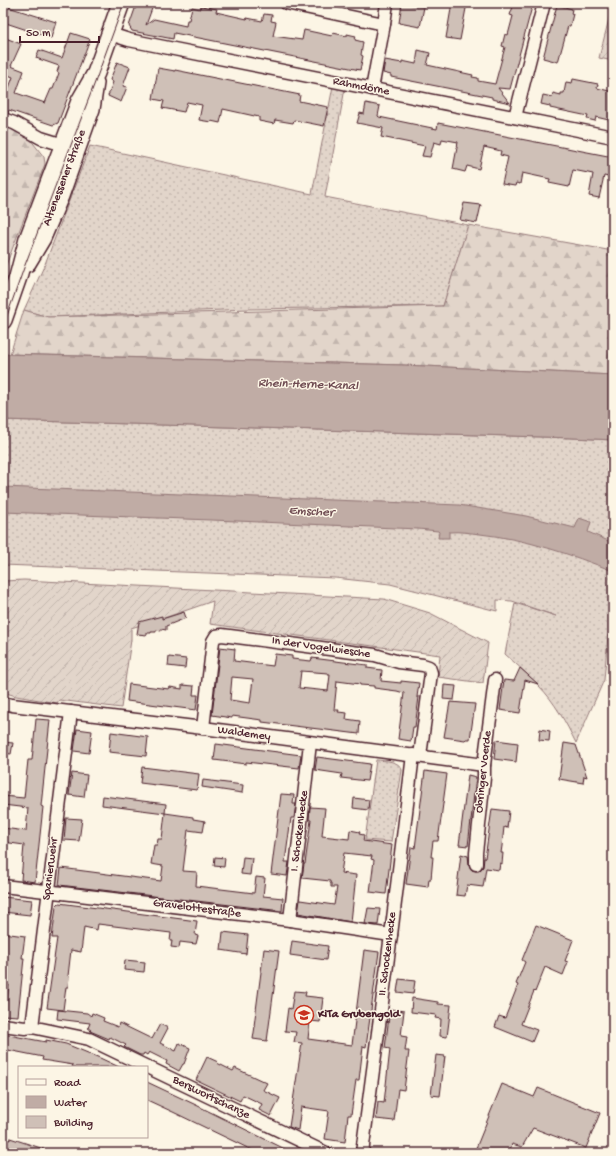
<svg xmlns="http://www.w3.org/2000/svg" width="616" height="1156" font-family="'Gochi Hand',sans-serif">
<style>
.grass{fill:url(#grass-dots);stroke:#967a7a}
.forest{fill:url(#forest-firs);stroke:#967a7a}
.garden{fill:url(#garden-furrows);stroke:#967a7a}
.water{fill:#c0aca5;stroke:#917474}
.building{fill:#cfc0b7;stroke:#4a1f2b;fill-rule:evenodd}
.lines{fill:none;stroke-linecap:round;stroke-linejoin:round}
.minor-casing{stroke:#4a1f2b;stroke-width:15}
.secondary-casing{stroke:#4a1f2b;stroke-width:20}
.minor{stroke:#fcf5e5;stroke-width:12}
.secondary{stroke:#fcf5e5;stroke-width:17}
.tram{stroke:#4a1f2b;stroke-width:1}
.labels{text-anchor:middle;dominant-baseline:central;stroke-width:3;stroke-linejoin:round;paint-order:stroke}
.street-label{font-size:12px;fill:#4a1f2b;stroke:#fcf5e5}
.poi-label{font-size:12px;font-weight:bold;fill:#4a1f2b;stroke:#fcf5e5;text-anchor:start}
.water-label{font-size:13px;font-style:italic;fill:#6d4950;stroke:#fcf5e5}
</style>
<defs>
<pattern id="grass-dots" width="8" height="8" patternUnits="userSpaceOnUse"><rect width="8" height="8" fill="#e2d5ca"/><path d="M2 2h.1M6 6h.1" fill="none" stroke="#c3b6ae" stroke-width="1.8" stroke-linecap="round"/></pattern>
<pattern id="forest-firs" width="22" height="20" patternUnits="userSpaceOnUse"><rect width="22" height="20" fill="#e2d5ca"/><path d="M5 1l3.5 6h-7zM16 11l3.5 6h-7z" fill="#c3b6ae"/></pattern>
<pattern id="garden-furrows" width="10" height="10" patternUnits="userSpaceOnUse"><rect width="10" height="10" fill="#e2d5ca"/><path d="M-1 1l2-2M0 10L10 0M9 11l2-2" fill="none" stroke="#c3b6ae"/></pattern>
</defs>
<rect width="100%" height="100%" fill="#fcf5e5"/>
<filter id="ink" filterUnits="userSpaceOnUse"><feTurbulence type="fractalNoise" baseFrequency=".025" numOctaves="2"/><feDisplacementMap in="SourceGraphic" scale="8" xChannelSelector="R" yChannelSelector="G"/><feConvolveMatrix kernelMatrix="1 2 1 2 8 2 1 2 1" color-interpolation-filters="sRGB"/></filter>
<g filter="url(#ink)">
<!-- grass -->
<g class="grass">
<polygon points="334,81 346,83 325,197 468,225 443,306 248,309 48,317 24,310 45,264 90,146 312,194"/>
<path d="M3 420 573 438 613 440V636L608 635 604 680 576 743C566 723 555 702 539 686 529 675 517 665 505 654L515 603 556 616 512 601 497 600V611L390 584 335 578 3 565Z"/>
<path d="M376 760C385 761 399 760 402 770L391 842 365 840Z"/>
</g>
<!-- forest -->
<g class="forest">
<polygon points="3,122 12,125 30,139 44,157 45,164 3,273"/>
<polygon points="468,225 613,251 613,375 404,365 10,354 24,310 48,317 443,306"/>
</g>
<!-- garden -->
<g class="garden">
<polygon points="613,3 613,61 599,58"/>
<polygon points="24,580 384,599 430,613 488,643 483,683 438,677 440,655 210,624 213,601 167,617 131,628 131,640 121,708 59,700 57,703 16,696 3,692 3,581"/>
</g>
<!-- water -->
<g class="water">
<polygon points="3,354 404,365 613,375 613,440 573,438 3,420"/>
<path d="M3 487 459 505 526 516 575 528 579 518 591 522 588 532 613 543V571C570 554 526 539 480 534 470 533 460 531 449 532V538H438L439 532 438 531 418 529 237 521 3 512Z"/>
</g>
<!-- building -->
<g class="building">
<polygon points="137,3 154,3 146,25 154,19 186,26 187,20 189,20 192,7 200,9 201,6 217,9 216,12 247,19 247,18 262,21 264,14 272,15 271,21 276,22 273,36 302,40 304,30 332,36 333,33 347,36 347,34 356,36 355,40 363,42 361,55 363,56 360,70 174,33 173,39 132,31 129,26"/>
<polygon points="402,3 424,7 420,27 399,23"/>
<polygon points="452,3 467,3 460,40 446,38"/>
<polygon points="517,3 533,3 510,89 498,88 510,103 492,99 492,97 391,77 391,75 383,73 385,60 402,63 402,61 416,64 418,50 430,53 427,65 473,75 472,77 478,78 478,81 495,84 505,47 502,46 505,34 508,35 513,16 510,15 514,4 517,5"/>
<polygon points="557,5 572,9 571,14 573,14 570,26 568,26 558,62 543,58"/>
<polygon points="5,6 56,22 51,38 3,22 3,12"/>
<polygon points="71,33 90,39 58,123 53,125 9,110 8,113 3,112 3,92 7,93 13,77 8,75 3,86 3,37 21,44 11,66 24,71 16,93 45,103 51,89 53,89 59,73 57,72 59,66 36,58 39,50 62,58"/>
<polygon points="117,62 130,67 123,86 127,87 121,102 108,96 113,82 110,80"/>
<polygon points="158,68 175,71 175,70 300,95 299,101 328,107 324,126 294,120 293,123 275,120 274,124 259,121 259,117 223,109 220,123 211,121 211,122 199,120 202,105 187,102 184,112 162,108 164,101 153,99"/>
<polygon points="573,79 598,84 597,88 613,92 613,121 596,117 595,121 587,119 588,116 550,108 550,106 541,104 543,95 552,97 553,93 561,95 561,93 564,93 566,82 572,83"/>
<polygon points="366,103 380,106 378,116 379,117 437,129 438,123 613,157 613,178 604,176 599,198 589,196 593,174 573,170 569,187 549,183 550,179 522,173 520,184 516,183 515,186 502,184 508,157 500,155 501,151 484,147 479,169 467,166 465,172 453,169 458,142 442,139 441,144 434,142 430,157 422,156 425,146 381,137 383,128 357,123 360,113 364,114"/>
<polygon points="464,203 481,205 477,223 460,220"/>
<polygon points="184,612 186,618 166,626 166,630 161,629 161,631 156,630 156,632 151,632 151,633 147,633 147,635 137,634 139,622 162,616 162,619"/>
<path d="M220 647 235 649 234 661 273 666 275 654 292 656V659L311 661 312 658 367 665V668L382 670 381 681 401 683V681L419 683 417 697H419L415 727H413L411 741 398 739 404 693 397 691 374 688V686L360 685V684L337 681 334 710H339L338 712 347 713 346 719 360 721 359 734 262 722V720L232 716V718L212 715ZM301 671 328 673V675H330L328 691 299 688ZM232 677 253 679 250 703 230 700Z"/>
<polygon points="169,657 186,659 185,668 168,666"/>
<polygon points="520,668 538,684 525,680 520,713 500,710 504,680 514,681"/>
<polygon points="129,684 169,689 170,687 182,689 182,685 194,686 193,695 198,695 196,710 127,701"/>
<polygon points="444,685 456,686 454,700 443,699"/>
<polygon points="450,702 475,704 470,739 466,739 465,740 444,737"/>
<polygon points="36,719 50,720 41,806 43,807 35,882 21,880 24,845 3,842 3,828 26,831 28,808 3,805 3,796 24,798 28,760 32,760"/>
<polygon points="77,729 92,731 89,753 74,751"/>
<polygon points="540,729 550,731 549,741 539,740"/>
<polygon points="111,732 148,737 146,756 109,752"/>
<polygon points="496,740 518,743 516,762 494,759"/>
<polygon points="3,742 13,743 11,754 3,753"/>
<polygon points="564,743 576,745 587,777 584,776 583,783 559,779"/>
<polygon points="216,744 301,755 299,768 246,762 246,764 214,760"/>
<polygon points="317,757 370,764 367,781 341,778 342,774 315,770"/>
<polygon points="142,767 199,774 197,790 140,783"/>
<polygon points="425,771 447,774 438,841 433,841 431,857 433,857 431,879 429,879 428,887 406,884 411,847 415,848"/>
<polygon points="72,773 87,775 84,797 69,795"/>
<polygon points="468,775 476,777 468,846 459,845"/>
<polygon points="203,780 243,785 242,793 202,787"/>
<polygon points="281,794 294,795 293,804 296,804 294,818 291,818 285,862 289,862 287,876 271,874"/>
<polygon points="103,796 166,804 165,813 102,805"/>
<polygon points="354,798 369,800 368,810 353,808"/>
<polygon points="310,807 325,808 322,836 349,839 350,830 360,832 359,834 364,835 363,841 392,845 386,894 370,892 374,860 371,859 372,856 344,853 341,873 356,875 351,922 298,913 300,900 334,905 337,887 331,887 331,883 330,883 330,881 302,878 304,864 305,864 311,820 309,820"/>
<polygon points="492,809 509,811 507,828 504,827 502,846 501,853 503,853 502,864 500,863 499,870 486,868 483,887 467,885 465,896 456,895 461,854 468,856 469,864 472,870 476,871 479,871 483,867 484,858 485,858"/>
<polygon points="165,813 193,817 193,819 205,821 203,832 188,830 183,871 197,872 196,886 254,893 256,877 265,878 263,896 283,898 282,911 59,885 61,868 161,881 163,866 151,864 154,845 157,845 158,839 162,839"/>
<polygon points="66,818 82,819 79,841 64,840"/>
<polygon points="215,857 225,858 224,867 214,866"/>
<polygon points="243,857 252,858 250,875 241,874"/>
<polygon points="3,897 32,900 30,915 3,912"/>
<polygon points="59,903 197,921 195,935 198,936 196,944 180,942 179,948 171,947 172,941 170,941 171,933 98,924 97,930 84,927 81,952 71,950 68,976 69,976 68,987 66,987 63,1010 47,1008 57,938 52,938 56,906"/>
<polygon points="368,908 380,909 378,925 365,924"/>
<polygon points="536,925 573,940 565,961 568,962 563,975 545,967 535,992 534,991 521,1024 537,1030 532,1042 495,1027 499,1016 505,1018 518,985 516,984 525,962 522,960"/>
<polygon points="223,932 248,935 246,954 221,950"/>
<polygon points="3,933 25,936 22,958 24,958 18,1016 3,1015 3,1000 7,1001 9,985 5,985 6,975 3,974"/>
<polygon points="292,941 328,946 326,960 290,955"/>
<polygon points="264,949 279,951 267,1041 253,1039 255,1026 254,1026"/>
<polygon points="364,950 379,952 366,1047 363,1046 359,1080 356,1080 351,1115 348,1115 345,1142 325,1139 329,1111 301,1107 298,1130 289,1127 302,1043 294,1042 296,1032 285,1031 288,1008 291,1009 294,991 306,992 305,996 323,998 320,1022 310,1021 308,1039 352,1045"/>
<polygon points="125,960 145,962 144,972 124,970"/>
<polygon points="399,979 415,981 413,994 397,992"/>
<polygon points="412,998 438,1002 438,1004 451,1005 447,1037 440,1036 441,1019 435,1018 436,1015 411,1012"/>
<polygon points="390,1009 404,1011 401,1036 407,1037 405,1051 409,1051 404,1090 398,1089 394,1121 376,1119 378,1102 384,1103 390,1049 385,1048"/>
<polygon points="58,1010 87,1013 91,1016 92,1013 104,1018 103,1021 118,1027 119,1023 152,1039 160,1024 168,1028 160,1043 176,1051 179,1043 190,1048 184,1064 183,1064 179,1071 166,1064 167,1061 149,1052 147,1055 144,1053 143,1055 140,1055 124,1047 126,1045 110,1037 109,1039 90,1031 91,1030 88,1028 90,1023 57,1019"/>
<polygon points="3,1034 46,1042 46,1040 66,1044 100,1058 119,1067 72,1067 73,1065 42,1060 43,1057 3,1049"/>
<polygon points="436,1055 445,1056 440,1096 431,1095"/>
<polygon points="207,1057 218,1062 217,1063 233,1071 235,1068 267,1083 263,1090 280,1098 271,1116 259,1110 262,1104 243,1095 240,1101 196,1080"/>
<polygon points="147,1082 196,1105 293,1153 258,1153 173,1112 147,1100"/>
<polygon points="502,1084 534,1097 538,1088 600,1113 586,1148 533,1128 522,1147 512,1144 509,1153 474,1153"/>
<polygon points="10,1138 50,1151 50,1153 5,1153 7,1149 4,1148 7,1139 10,1140"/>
</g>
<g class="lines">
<defs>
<g id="minor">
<polyline points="286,3 384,24"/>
<polyline points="110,34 129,40 613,137"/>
<polyline points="372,89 384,24 387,3"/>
<polyline points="515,117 544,3"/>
<polyline points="3,119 14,123 41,138 70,147"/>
<polyline points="3,703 12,705 203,728 484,765"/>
<polyline points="203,728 213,641 216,636 222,635 375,655 399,662 423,665 429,667 431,673 420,756"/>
<polyline points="476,864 476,853 484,778 484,765 495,680"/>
<polyline points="3,886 290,920 391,935"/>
<polyline points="290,920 310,743"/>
<polyline points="3,1025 25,1028 32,1027 89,1039 326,1153"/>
<polyline points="32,1027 71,712"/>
<polyline points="362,1153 391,935 413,755"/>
</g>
<g id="secondary">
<polyline points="27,263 42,238 60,196 91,109 95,83"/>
<polyline points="3,320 18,277 28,239 80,101 96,73 121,3"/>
</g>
</defs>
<!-- minor casing -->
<use href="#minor" class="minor-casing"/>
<!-- secondary casing -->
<use href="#secondary" class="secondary-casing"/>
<!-- minor -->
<use href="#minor" class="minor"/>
<!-- secondary -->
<use href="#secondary" class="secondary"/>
<!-- tram -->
<polyline class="tram" points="3,327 25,265 94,85 124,3"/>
</g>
</g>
<!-- icons -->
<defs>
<symbol id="school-ring" viewBox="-11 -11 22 22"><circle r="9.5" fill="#fcf5e5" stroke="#c8321e" stroke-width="1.5"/><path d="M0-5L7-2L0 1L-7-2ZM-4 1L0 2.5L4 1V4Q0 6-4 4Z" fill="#c8321e"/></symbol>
</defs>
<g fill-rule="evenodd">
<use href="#school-ring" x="293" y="1004" width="22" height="22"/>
</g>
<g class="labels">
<!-- street labels -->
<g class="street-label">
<text transform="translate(361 87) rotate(11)">Rahmdörne</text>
<text transform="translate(65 178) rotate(-69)">Altenessener Straße</text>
<text transform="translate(321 648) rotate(8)">In der Vogelwiesche</text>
<text transform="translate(244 734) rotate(8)">Waldemey</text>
<text transform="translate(484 772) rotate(-84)">Obringer Voerde</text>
<text transform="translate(300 831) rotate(-83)">I. Schockenhecke</text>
<text transform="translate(51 869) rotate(-83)">Spanierwehr</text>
<text transform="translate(197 909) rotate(7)">Gravelottestraße</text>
<text transform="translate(388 954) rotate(-83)">II. Schockenhecke</text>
<text transform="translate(211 1098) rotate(26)">Berswortschanze</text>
</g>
<!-- poi labels -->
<g class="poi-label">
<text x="318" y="1015">KiTa Grubengold</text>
</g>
<!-- water labels -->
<g class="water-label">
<text transform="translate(308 385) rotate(2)">Rhein-Herne-Kanal</text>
<text transform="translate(311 512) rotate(3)">Emscher</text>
</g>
</g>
<!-- margin -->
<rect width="616" height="1156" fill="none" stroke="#fcf5e5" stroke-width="16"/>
<rect x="8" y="8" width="600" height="1140" fill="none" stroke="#4a1f2b" stroke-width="1.5" filter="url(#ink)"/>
<!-- legend -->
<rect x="18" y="1066" width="130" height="72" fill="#fcf5e5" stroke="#b59f9b"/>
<rect x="26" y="1079" width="20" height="6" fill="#fcf5e5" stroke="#b59f9b"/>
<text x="54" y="1086" font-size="12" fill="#4a1f2b">Road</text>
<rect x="26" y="1096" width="20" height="12" fill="#c0aca5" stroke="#b59f9b"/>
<text x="54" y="1106" font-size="12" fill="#4a1f2b">Water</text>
<rect x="26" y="1116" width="20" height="12" fill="#cfc0b7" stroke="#b59f9b"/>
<text x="54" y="1126" font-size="12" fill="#4a1f2b">Building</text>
<!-- scale -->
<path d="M20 36v6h79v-6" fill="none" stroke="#4a1f2b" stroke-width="2"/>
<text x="26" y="36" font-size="12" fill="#4a1f2b" stroke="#fcf5e5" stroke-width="3" paint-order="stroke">50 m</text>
</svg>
